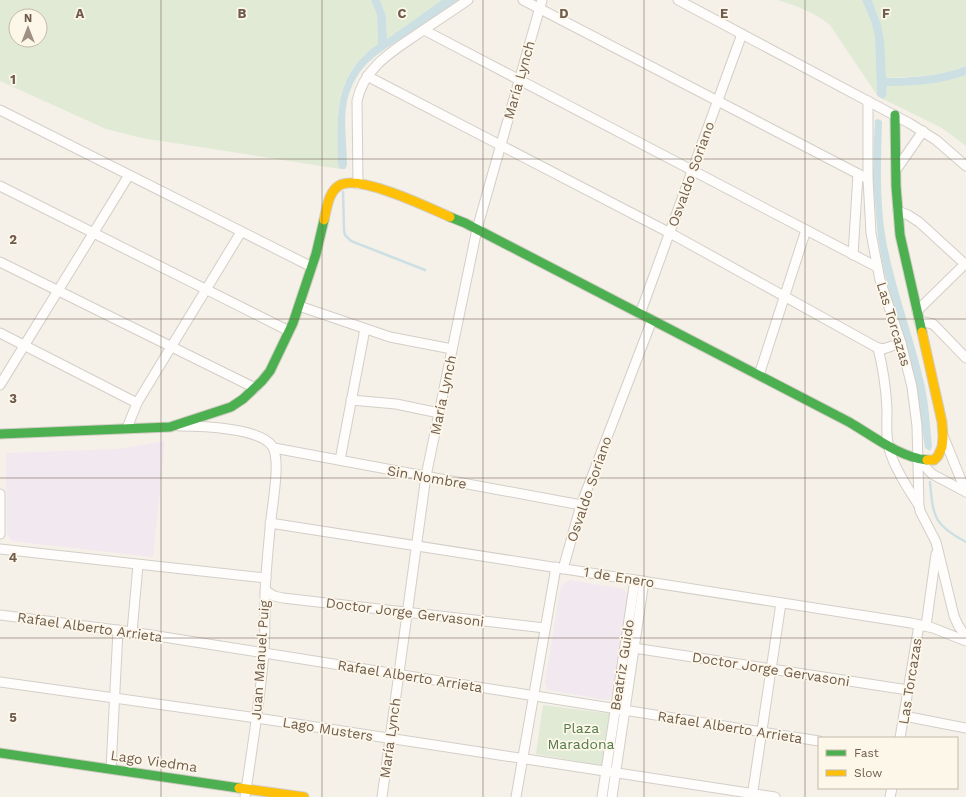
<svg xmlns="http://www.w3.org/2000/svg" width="966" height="797" font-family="'Work Sans',sans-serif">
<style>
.education{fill:#f2e8f0}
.green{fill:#e0ead5;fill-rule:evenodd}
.water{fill:#ccdfe3}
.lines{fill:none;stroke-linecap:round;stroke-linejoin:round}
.stream{stroke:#ccdfe3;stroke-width:2.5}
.street-casing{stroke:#d3cec7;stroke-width:11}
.fast-casing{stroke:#d2cdc4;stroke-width:11}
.slow-casing{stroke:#d2cdc4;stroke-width:11}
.street{stroke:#fefdfc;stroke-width:9}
.fast{stroke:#4caf50;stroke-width:9}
.slow{stroke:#ffc107;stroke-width:9}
.grid{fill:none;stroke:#6f5c4c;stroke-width:1;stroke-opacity:0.55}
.labels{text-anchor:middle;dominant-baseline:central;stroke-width:3.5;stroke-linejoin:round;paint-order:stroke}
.street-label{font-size:14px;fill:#6f5c4c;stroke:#fdf7ea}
.park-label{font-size:14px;fill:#527a49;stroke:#fdf7ea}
.grid-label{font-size:13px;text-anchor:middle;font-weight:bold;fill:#6f5c4c;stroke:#fdf7ea;stroke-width:3.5;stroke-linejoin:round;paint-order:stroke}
</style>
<rect width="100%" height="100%" fill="#f5f1e9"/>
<!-- education -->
<g class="education">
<polygon points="165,441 153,557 12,541 7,534 6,453 118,449"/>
<polygon points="569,580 624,589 628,595 613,695 607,700 548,690 545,683 561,586"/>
</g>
<!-- green -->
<g class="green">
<path d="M0 0H371L377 15 378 44C332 74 338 117 338 165L340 169 142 138 106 129 0 81ZM16 16H40V40H16Z"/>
<polygon points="380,0 442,0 387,39 386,16"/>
<path d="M777 0H862L871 21 875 37 877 95 830 25C814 12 797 6 777 0Z"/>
<path d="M872 0H966V66C942 76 912 77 886 78 884 51 883 25 872 0Z"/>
<path d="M966 75V146L942 128 883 99 886 96 887 86C914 86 940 83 966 75Z"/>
<polygon points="543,705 612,714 605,766 536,754"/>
</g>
<!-- water -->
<g class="water">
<path d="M371 0H380L386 16 387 39 442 0H458C442 11 426 23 410 33 380 53 357 62 347 101 343 120 347 145 347 165L345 169H340L338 165C338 116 332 76 378 44L377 15Z"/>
<path d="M862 0H872L881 25 884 41 886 78C912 78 942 76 966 66V75C941 84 913 86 887 86L886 96 883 99 879 97 877 95 875 37 871 21Z"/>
<path d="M878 119 882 121C881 160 879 201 886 240 895 290 914 337 925 387 929 407 930 427 932 447L930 451 925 448 915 383 884 272 878 238 873 179 874 142 875 120Z"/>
</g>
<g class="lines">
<!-- stream -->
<g class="stream">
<polyline points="343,192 344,230 345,235 351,241 425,270"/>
<path d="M930 482C933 517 934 525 966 542"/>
</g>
<defs>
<g id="street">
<polyline points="523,0 868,179"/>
<polyline points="678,0 909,123 936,140 966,166"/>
<polyline points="424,30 877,267"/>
<polyline points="367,76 670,233 876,347 883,349 901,343"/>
<polyline points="868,101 868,179 871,233 880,280 901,343 912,387 917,426 919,505 920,511 936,542 954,616 958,625 966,637"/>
<polyline points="0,110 312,267"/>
<polyline points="896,170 923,131"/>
<path d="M358 184 357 101C364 67 393 51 419 33 435 22 452 11 468 0"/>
<polyline points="0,186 289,331"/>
<polyline points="898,211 908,215 919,222 966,265"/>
<polyline points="853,255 858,174"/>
<polyline points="0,262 255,388"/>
<polyline points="299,306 390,337 452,349"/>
<polyline points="917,311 966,263"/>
<polyline points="640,314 742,34"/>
<polyline points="919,321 933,324 937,328 966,358"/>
<polyline points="0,333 137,403"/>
<path d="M878 348C883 368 886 389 887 409 887 421 886 432 888 443 890 461 908 489 918 504"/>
<polyline points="759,375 806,230"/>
<polyline points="0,385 129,175"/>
<polyline points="351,400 396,404 439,413"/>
<path d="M180 426C201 426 260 428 272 446 282 460 271 510 270 529 268 550 266 571 265 593 265 613 265 633 264 653 260 701 252 749 245 797"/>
<polyline points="127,428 137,403 241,232"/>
<polyline points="944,438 966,492"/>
<polyline points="274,448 581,505"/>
<polyline points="918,459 932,474 966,492"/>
<polyline points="340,460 365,329"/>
<polyline points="0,494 0,534"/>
<polyline points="270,523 911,623 933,628 966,641"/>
<polyline points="0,549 266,578"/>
<polyline points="563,569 581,505 652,320"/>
<polyline points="266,591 274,596 283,598 545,628"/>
<polyline points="0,615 132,632 819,741"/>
<polyline points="926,626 936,554"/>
<polyline points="132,632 138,565"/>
<polyline points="634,648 908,690"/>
<polyline points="0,682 257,718 775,797"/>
<polyline points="904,716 966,728"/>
<polyline points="900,738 919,625"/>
<polyline points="111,769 118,630"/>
<polyline points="382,797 426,476 477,229 542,0"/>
<polyline points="516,797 556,567"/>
<polyline points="602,797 635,580"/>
<polyline points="612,797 644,581"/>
<polyline points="752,797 781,603"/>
<polyline points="890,797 892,788"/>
</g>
<g id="fast">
<polyline points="895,115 896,186 900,235 922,332"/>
<path d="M450 217 465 223 849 422C873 436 899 457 927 460"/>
<polyline points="0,434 170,427 231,407 243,399 262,381 270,371 293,323 316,254 324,220"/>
<polyline points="0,753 239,788"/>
</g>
<g id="slow">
<path d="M324 220C327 208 328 192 340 185 359 174 430 208 450 217"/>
<polyline points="922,332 942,422 943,437 942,447 938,456 934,460 927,460"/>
<polyline points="239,788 304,797"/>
</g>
</defs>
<!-- street casing -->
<use href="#street" class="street-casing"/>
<!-- fast casing -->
<use href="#fast" class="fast-casing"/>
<!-- slow casing -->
<use href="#slow" class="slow-casing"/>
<!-- street -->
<use href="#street" class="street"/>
<!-- fast -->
<use href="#fast" class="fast"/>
<!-- slow -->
<use href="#slow" class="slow"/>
</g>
<!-- grid -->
<path class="grid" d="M161 0V797M322 0V797M483 0V797M644 0V797M805 0V797M0 159H966M0 319H966M0 478H966M0 638H966"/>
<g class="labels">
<!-- street labels -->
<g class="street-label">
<text transform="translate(519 80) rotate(-74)">María Lynch</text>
<text transform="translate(691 174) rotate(-70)">Osvaldo Soriano</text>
<text transform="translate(894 324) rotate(73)">Las Torcazas</text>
<text transform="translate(443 395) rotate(-78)">María Lynch</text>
<text transform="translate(427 477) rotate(10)">Sin Nombre</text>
<text transform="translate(589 489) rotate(-71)">Osvaldo Soriano</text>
<text transform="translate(619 577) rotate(9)">1 de Enero</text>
<text transform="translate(405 612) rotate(7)">Doctor Jorge Gervasoni</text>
<text transform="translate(90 627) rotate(8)">Rafael Alberto Arrieta</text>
<text transform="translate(260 660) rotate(-86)">Juan Manuel Puig</text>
<text transform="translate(622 665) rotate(-81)">Beatriz Guido</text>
<text transform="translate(771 669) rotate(9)">Doctor Jorge Gervasoni</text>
<text transform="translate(410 676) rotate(9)">Rafael Alberto Arrieta</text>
<text transform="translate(910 681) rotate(-81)">Las Torcazas</text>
<text transform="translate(730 727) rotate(9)">Rafael Alberto Arrieta</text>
<text transform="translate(328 729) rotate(9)">Lago Musters</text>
<text transform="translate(390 738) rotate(-82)">María Lynch</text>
<text transform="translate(154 761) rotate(8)">Lago Viedma</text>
</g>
<!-- park labels -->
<g class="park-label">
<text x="581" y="728">Plaza<tspan x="581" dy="16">Maradona</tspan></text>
</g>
</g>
<g class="grid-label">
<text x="80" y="18">A</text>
<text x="242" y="18">B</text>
<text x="402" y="18">C</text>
<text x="564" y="18">D</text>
<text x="724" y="18">E</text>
<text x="886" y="18">F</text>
<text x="13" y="84">1</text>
<text x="13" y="244">2</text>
<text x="13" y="403">3</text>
<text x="13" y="562">4</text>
<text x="13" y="722">5</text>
</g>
<!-- legend -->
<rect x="818" y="737" width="140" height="52" fill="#fdf7ea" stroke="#c4b9ab"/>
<rect x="826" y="750" width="20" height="6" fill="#4caf50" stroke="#c4b9ab"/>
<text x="854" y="757" font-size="12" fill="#6f5c4c">Fast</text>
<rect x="826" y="770" width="20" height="6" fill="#ffc107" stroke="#c4b9ab"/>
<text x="854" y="777" font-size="12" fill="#6f5c4c">Slow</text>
<!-- north arrow -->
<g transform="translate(28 28)"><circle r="19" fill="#fdf7ea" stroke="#c4b9ab"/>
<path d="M0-3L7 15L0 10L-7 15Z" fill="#9e9083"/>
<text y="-6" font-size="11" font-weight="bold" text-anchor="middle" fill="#6f5c4c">N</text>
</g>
</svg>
